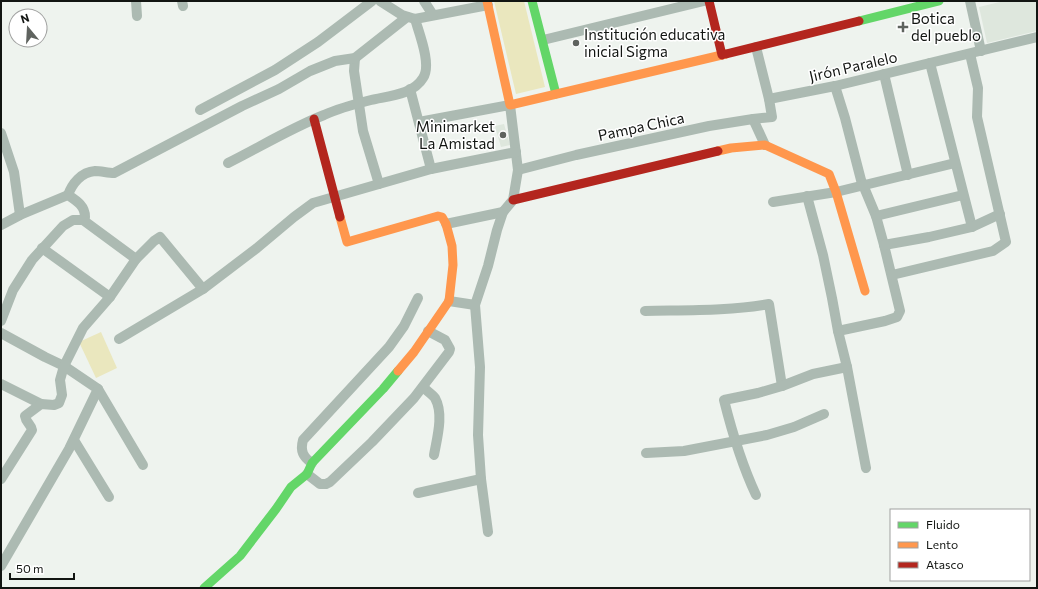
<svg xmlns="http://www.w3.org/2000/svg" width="1038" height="589" font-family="Commissioner,sans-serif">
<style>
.built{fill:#dee7dd}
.green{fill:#eae7be}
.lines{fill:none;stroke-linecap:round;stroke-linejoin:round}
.street{stroke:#acbab2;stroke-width:10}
.fast{stroke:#63d668;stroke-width:9}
.slow{stroke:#ff974d;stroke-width:9}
.jam{stroke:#b3261e;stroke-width:9}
.poi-dot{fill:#5f635f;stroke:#fff;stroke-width:1.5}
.labels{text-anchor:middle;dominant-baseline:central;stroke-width:3;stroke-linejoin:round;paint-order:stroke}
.poi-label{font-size:15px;fill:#121512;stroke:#fff;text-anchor:start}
.street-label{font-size:15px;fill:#121512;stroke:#fff}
</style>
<rect width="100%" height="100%" fill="#eef3ee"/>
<!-- built -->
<g class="built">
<polygon points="1004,1 1037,1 1037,31 987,43 979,7"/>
<polygon points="504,124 510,145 501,147 495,126"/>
</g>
<!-- green -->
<g class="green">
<polygon points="494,1 524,1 545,87 516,94"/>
<polygon points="101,332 117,368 96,378 79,342"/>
</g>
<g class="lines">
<!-- street -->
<g class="street">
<polyline points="136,1 137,16"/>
<polyline points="182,1 183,6"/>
<polyline points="380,1 402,15 415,19 488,5"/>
<polyline points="424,1 433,15"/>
<polyline points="970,1 981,51"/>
<polyline points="543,40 704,1"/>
<polyline points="355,58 354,71 363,131 379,184"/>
<polyline points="930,63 972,227"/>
<polyline points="884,74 908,175"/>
<polyline points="835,86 845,118 861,180 876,216 884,245 900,311 897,317 885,321 838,331"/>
<polyline points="410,89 431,169"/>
<polyline points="769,99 835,86 1037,37"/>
<polyline points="200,110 275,70 318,42 372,1"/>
<polyline points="753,119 765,145"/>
<polyline points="419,122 510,105 518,170 513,200 503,212 497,230 488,266 475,305 480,367 478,435 481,479 488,532"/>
<polyline points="1,133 14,172 20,215"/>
<path d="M228 163C260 147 291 128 324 115 339 108 355 104 371 100 388 96 413 95 423 78 432 65 419 33 415 19"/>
<polyline points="518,170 576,155 709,126 753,119 772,117 769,99 756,47"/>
<path d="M68 195C72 184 81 172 95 171 101 171 108 173 114 173L242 106 279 89 310 71 335 61 355 58 407 17"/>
<polyline points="807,196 823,255 832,298 838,331 847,367 866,468"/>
<polyline points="773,202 836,192 955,163"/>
<polyline points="876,216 963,195"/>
<polyline points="446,224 503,212"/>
<path d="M1 225 20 215 68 195C77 201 85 206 85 217L83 220"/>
<polyline points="884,245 929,237 972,227 1000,214"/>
<polyline points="42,248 110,297"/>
<polyline points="892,275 993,251 1006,242 977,117 978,88 970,54"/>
<polyline points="449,301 475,305"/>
<path d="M645 311C687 310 729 311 769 304L782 386"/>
<polyline points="1,321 13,290 32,260 63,226 73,220 83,220 136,259"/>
<polyline points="1,333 45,357 64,366 98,389 69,449 1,566"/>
<polyline points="119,339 203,289 257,248 294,217 313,203 431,169 516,152"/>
<polyline points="1,384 41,404"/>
<path d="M423 387C427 391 432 394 435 398 444 414 437 438 434 455"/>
<polyline points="98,389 143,465"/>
<polyline points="74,440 109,497"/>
<polyline points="646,453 684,451 767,435 794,427 824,414"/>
<path d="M312 463C303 457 300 451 303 440L389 347 404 326 418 298"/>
<polyline points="307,474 320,484 326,484 330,482 372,442 414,398 449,352 450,349 445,340 428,331"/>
<path d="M1 479 32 430C31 424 26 423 25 416L41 404 54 405 59 403 62 395 60 380 64 366 83 328 110 297 136 259 154 241 160 237 203 289"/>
<polyline points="418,493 481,479"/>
<path d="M756 495C742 465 732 432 724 400L758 393 782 386 813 374 847 367"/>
</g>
<!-- fast -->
<g class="fast">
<polyline points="532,1 556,94"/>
<polyline points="859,21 939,1"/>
<polyline points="204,588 240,556 276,509 291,487 307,474 312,463 383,389 398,371"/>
</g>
<!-- slow -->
<g class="slow">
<polyline points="487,1 510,105 726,54"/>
<polyline points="718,151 731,148 765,145 829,174 836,192 865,291"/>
<polyline points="340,217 347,242 438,216 442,217 446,224 452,246 453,265 449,301 414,352 398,371"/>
</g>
<!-- jam -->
<g class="jam">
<polyline points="709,1 722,55"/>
<polyline points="726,54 859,21"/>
<polyline points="314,119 340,217"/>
<polyline points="513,200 718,151"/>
</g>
</g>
<!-- markers -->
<g class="poi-dot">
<path d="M901 21h4v4h4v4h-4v4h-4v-4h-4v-4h4z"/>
<circle cx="576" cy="43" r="4"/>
<circle cx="503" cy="135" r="4"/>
</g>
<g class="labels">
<!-- poi labels -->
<g class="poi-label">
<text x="911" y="18">Botica<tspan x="911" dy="17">del pueblo</tspan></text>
<text x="584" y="34">Institución educativa<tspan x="584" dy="17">inicial Sigma</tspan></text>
<text x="495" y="126" text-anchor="end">Minimarket<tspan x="495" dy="17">La Amistad</tspan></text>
</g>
<!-- street labels -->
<g class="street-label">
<text transform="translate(853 66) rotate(-13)">Jirón Paralelo</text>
<text transform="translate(641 126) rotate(-12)">Pampa Chica</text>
</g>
</g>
<!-- border -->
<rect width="1038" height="589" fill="none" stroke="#121512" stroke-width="4"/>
<!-- legend -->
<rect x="890" y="509" width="140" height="72" fill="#ffffff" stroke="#a0a1a0"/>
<rect x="898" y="522" width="20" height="6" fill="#63d668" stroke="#a0a1a0"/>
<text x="926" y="529" font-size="12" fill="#121512">Fluido</text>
<rect x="898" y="542" width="20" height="6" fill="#ff974d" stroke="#a0a1a0"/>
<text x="926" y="549" font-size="12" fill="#121512">Lento</text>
<rect x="898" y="562" width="20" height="6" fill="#b3261e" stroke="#a0a1a0"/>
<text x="926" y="569" font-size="12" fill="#121512">Atasco</text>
<!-- north arrow -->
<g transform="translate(28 28) rotate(342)"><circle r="19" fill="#ffffff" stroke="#a0a1a0"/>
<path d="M0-3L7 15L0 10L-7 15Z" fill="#5f635f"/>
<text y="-6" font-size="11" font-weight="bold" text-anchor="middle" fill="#121512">N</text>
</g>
<!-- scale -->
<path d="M10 573v6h64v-6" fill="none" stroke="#121512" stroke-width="2"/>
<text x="16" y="573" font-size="12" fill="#121512" stroke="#ffffff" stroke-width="3" paint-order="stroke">50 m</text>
</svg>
